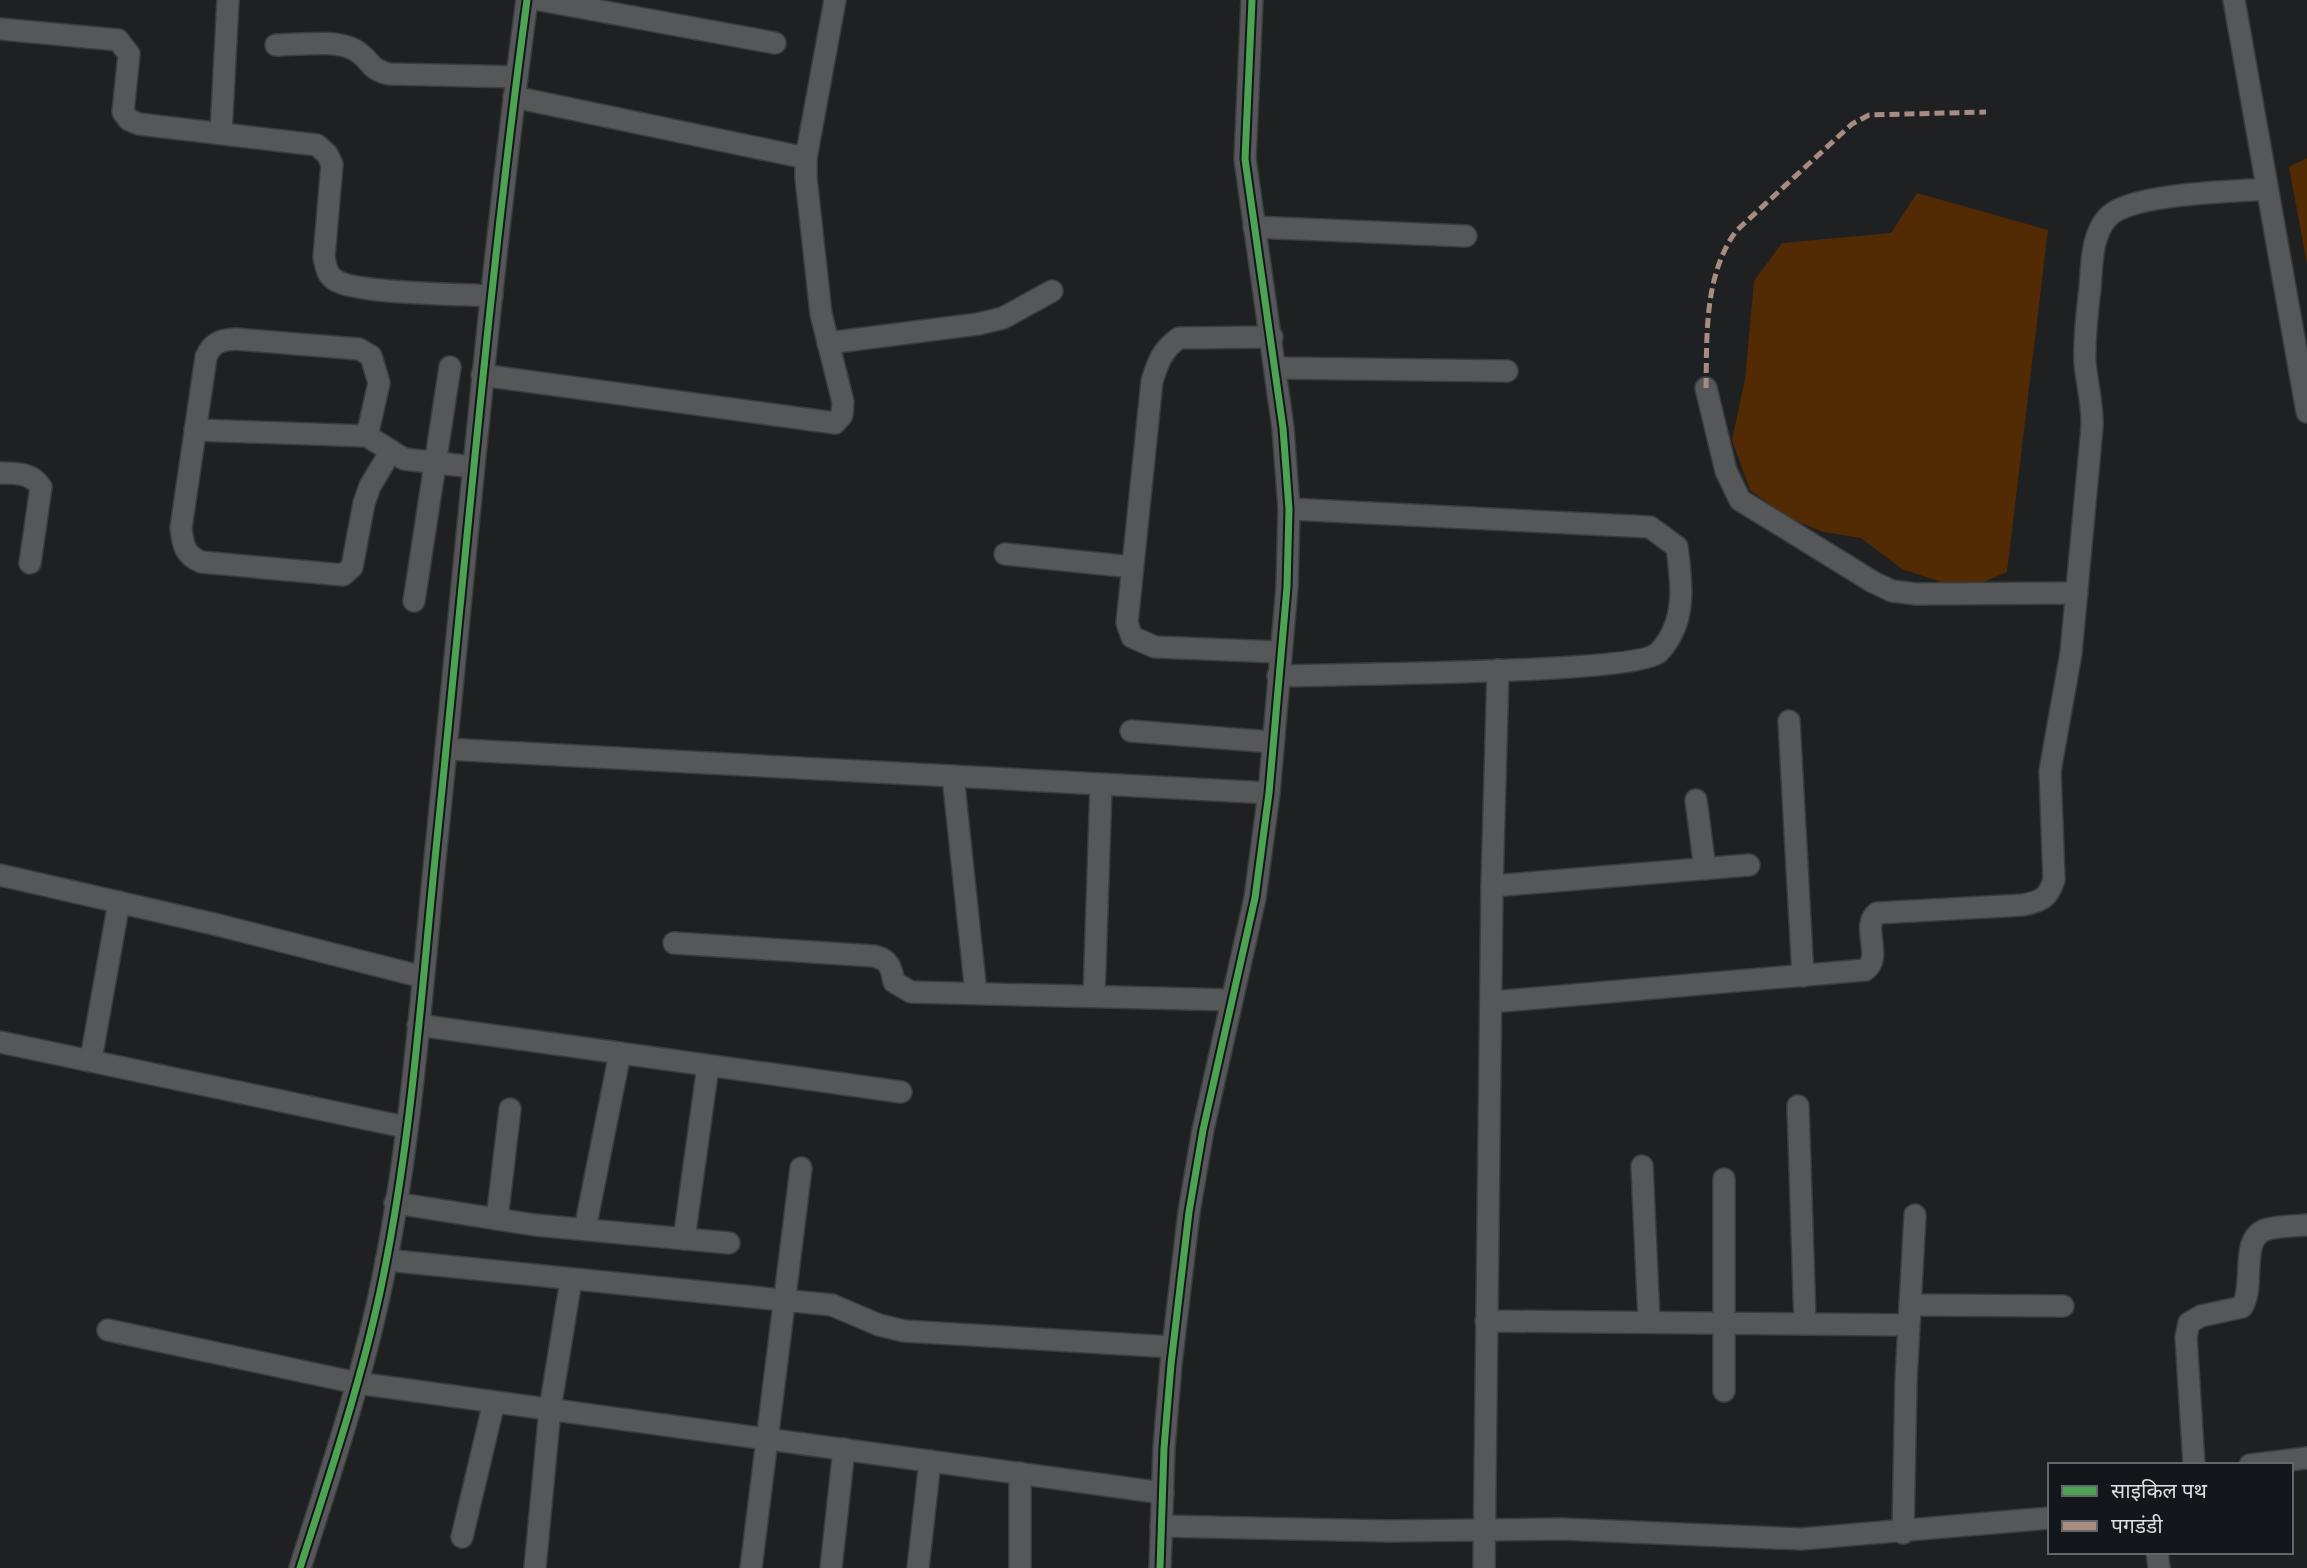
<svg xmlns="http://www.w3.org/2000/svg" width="2307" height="1568" font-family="'Fira Sans Condensed','Noto Sans Devanagari',sans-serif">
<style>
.water{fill:#522a03}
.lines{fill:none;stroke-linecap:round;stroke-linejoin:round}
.minor-casing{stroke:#3b3c3e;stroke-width:24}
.minor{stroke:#555759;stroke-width:21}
.quiet{stroke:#a88b81;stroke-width:5;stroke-dasharray:10 5;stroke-linecap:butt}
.cycleway-casing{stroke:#13161a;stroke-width:11}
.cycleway{stroke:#4ca352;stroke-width:7}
</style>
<rect width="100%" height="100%" fill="#1e2022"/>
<!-- water -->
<g class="water">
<polygon points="2307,158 2307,264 2289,167"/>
<polygon points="1917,193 2048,230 2007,572 1965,590 1902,569 1861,538 1823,532 1787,517 1750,490 1732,440 1745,379 1754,281 1782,243 1891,233"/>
</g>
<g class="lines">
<defs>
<g id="minor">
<polyline points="540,0 775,43"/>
<polyline points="2234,0 2307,412"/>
<path d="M0 29 118 40 129 54 123 112 129 120 139 124 317 145 327 154 332 164 324 257C326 267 327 275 335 280 356 294 461 294 492 296"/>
<path d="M276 45C298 45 335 39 355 50 371 59 368 70 390 74L517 77"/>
<polyline points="514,97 806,158"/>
<polyline points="221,133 228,0"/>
<polyline points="1254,227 1466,236"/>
<path d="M1272 337 1179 338C1162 350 1158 362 1152 381L1127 623 1132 637 1155 647 1280 652"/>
<polyline points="828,343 978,324 1003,318 1052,291"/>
<polyline points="1277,368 1507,371"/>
<polyline points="482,375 835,423 842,415 843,402 821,314 806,178 806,158 835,0"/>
<polyline points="1706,388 1726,471 1740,500 1873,582 1892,591 1916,594 2077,593"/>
<polyline points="195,430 367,436 404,459 473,467"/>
<path d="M367 436 379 383 371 356 359 349 235 339C220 340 212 343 206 357L181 528C183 546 185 555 201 562L343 575 352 567 364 503 370 486 391 451"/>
<path d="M0 473C16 473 32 473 41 487L30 563"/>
<polyline points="1005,554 1132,567"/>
<polyline points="414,601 450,367"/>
<path d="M1278 676C1328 674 1638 674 1659 652 1687 622 1682 584 1677 547L1650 527 1289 509"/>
<polyline points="1789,721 1803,976"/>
<polyline points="1131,731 1272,742"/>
<polyline points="446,749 1269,793"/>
<polyline points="953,776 976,993"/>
<polyline points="1696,800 1705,869"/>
<polyline points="0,875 214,924 423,977"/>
<polyline points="1492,886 1749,865"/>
<path d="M674 943 874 956C890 960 891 967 894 982L911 992 1231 1000"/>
<polyline points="1094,996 1101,786"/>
<path d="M1491 1002 1865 970C1884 957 1860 927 1877 913L2023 905C2042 901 2048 898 2054 880L2050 771 2071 653 2092 427C2093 405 2087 385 2085 363 2084 338 2087 313 2090 288 2092 265 2091 235 2108 217 2130 193 2232 192 2266 189"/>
<polyline points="418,1025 901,1092"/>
<polyline points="0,1042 405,1127"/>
<polyline points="91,1059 119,902"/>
<polyline points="1798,1106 1805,1322"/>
<polyline points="1642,1166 1649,1320"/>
<polyline points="395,1203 535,1225 729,1243"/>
<polyline points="497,1219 510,1109"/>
<polyline points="585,1229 620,1053"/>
<polyline points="684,1239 708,1066"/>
<polyline points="386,1260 832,1305 879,1325 904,1331 1173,1347"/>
<polyline points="1910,1305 2063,1306"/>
<polyline points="1486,1321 1908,1325"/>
<polyline points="108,1330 357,1383 1163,1493"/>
<polyline points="1724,1391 1724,1179"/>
<path d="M2194 1465 2186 1337 2189 1323 2201 1316 2242 1307C2256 1286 2238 1236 2268 1229 2280 1226 2294 1226 2307 1225"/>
<polyline points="2250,1465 2307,1458"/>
<polyline points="1161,1526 1389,1531 1561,1529 1801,1539 2050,1518"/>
<polyline points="1903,1533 1906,1380 1915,1215"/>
<polyline points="462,1537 494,1402"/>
<polyline points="2157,1552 2159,1568"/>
<path d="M300 1568C329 1477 360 1385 380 1292 411 1147 421 996 436 849 465 566 489 282 527 0"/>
<polyline points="535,1568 550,1409 571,1280"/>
<polyline points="751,1568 801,1168"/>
<polyline points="831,1568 844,1449"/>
<polyline points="918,1568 930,1461"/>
<polyline points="1020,1568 1020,1473"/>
<polyline points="1160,1568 1164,1448 1171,1364 1189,1212 1203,1130 1255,898 1269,793 1287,587 1289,509 1283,428 1245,159 1252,0"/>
<polyline points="1484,1568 1492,886 1498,670"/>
</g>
</defs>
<!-- minor casing -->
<use href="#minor" class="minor-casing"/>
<!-- minor -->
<use href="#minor" class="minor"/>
<!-- quiet -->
<path class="quiet" d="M1706 388C1707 334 1704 276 1736 231L1852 124 1869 115 1986 112"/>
<defs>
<g id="cycleway">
<path d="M300 1568C329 1477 360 1385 380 1292 411 1147 421 996 436 849 465 566 489 282 527 0"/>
<polyline points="1160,1568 1164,1448 1171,1364 1189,1212 1203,1130 1255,898 1269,793 1287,587 1289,509 1283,428 1245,159 1252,0"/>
</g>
</defs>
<!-- cycleway casing -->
<use href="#cycleway" class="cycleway-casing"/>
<!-- cycleway -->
<use href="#cycleway" class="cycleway"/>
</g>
<!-- legend -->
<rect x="2048" y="1463" width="245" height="91" fill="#13161a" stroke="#64666a" stroke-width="2"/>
<rect x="2062" y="1486" width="35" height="10" fill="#4ca352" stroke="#64666a" stroke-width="2"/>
<text x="2111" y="1498" font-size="21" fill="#dddfe2">साइकिल पथ</text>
<rect x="2062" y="1521" width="35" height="10" fill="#a88b81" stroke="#64666a" stroke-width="2"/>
<text x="2111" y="1533" font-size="21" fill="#dddfe2">पगडंडी</text>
</svg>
